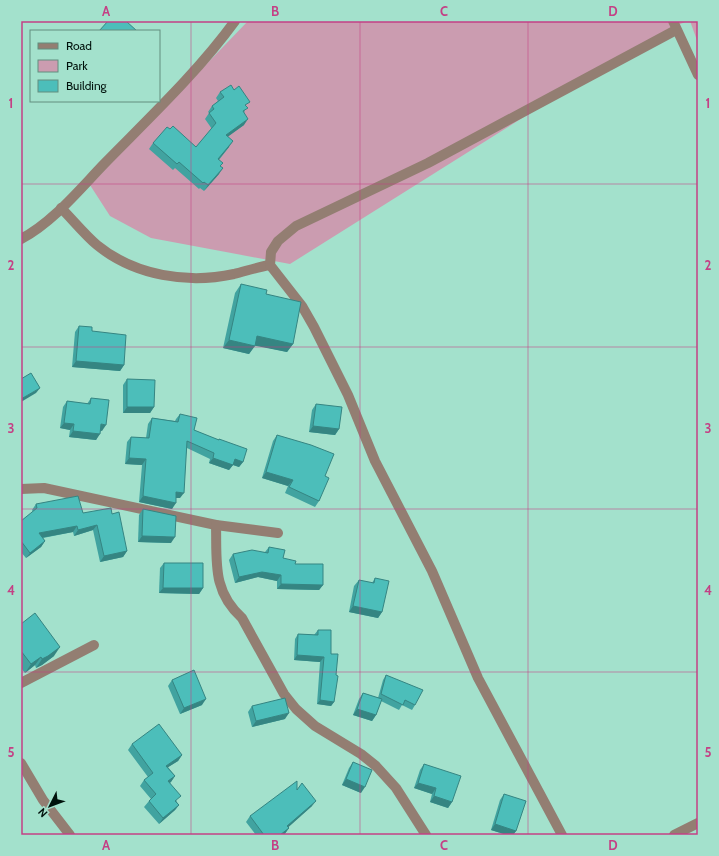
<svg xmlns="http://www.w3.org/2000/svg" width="719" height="856" font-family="Cabin,sans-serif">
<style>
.green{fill:#cb9cb0}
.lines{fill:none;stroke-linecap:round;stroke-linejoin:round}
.minor{stroke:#937e72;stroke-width:10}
.wall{fill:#41a3a0}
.shaded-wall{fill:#358582}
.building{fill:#4cbeba;stroke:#358582}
.grid{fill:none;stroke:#c44085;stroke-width:1;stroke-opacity:0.55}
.neatline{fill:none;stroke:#c44085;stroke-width:1.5}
.grid-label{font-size:13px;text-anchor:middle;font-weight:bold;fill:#c44085}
</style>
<rect width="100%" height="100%" fill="#a3e1cc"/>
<!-- green -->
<g class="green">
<polygon points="248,21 688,21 675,26 664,35 519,120 290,264 151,238 110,216 90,185"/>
<polygon points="690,21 698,21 698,43"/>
</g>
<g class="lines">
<!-- minor -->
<g class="minor">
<polyline points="673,21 698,75"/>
<path d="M61 208C73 220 85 235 97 245 135 276 188 284 234 274 246 271 258 267 270 265"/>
<path d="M21 239C53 222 79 190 104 164 149 118 197 73 235 21"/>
<polyline points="21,489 44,488 216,525 278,533"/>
<path d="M216 525C217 562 212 591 242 618L284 694 296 709 315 726 361 754 376 766 396 788 426 835"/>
<polyline points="21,683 94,645"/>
<polyline points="21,763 43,800 70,835"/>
<polyline points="562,835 478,678 432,571 375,461 348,395 314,327 302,306 270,265 271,252 278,241 296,226 428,163 676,30"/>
<polyline points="674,835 698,823"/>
</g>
</g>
<!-- wall -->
<g class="wall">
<polygon points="220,92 246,107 244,113 244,125 228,136 229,147 219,160 221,166 219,174 204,191 200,188 199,189 175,168 173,170 149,149 153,143 196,147 212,129 205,119 209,113 208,112 212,106 218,101 216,98"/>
<polygon points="241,284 266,294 293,344 287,352 255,345 249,354 223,348 235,293"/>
<polygon points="79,326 92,331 124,365 120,371 72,367 75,332"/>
<polygon points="127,379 154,407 150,413 123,413 123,385"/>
<polygon points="91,398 102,431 101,430 96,440 69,437 70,430 60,428 63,407 67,401 87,404"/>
<polygon points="316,404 339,429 335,435 309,432 312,410"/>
<polygon points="180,414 194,430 218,440 219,439 243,462 239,467 233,465 229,470 209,463 210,459 187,448 180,498 176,498 172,509 139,502 142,465 125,464 127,442 131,437 146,438 148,424 152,418 175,421 176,419"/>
<polygon points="277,435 325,476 319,501 315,507 285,493 288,486 262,478 273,441"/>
<polygon points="36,504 83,513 112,514 127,551 123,557 100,562 93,530 74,536 73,532 43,538 45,541 41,547 26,558 21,552 21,521 33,512 32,510"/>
<polygon points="143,509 171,543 138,542 139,515"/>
<polygon points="269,547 283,558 295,564 323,585 319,590 277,589 277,581 258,577 235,583 229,560 233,554 265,552"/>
<polygon points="164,563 203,588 199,594 159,593 160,568"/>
<polygon points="375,578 382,612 378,618 349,612 354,586 359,580 372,583"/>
<polygon points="21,624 54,656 42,665 36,668 35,665 25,673 21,668"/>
<polygon points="318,630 331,654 334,702 331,706 317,704 320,662 294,660 295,639 298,634 314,635"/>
<polygon points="386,675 415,705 412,710 402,705 399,710 381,701 376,715 372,721 353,715 359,699 363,693 378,698 383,680"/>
<polygon points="172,680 202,705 180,714 168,686"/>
<polygon points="252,706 285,719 252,727 248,712"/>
<polygon points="132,744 182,755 178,761 168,767 175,776 170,783 177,802 179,805 175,810 159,824 144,807 149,801 151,799 140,786 144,780 148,777 128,750"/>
<polygon points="353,762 361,793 342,785 349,768"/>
<polygon points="424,764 452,802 448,808 430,802 432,794 414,788 420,770"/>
<polygon points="297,790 312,806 288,827 289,828 284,835 256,835 246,822 250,816"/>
<polygon points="504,794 516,831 513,835 507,835 491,830 500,800"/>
</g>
<!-- shaded-wall -->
<g class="shaded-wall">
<polygon points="248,119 244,125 222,141 226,135"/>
<polygon points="233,141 229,147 214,165 218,159"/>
<polygon points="223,168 219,174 204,191 208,185"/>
<polygon points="257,336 293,344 287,352 251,345"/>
<polygon points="229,340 255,346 249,354 223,348"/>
<polygon points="76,361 124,365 120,371 72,367"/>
<polygon points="40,388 36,393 21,402 21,399"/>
<polygon points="127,407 154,407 150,413 123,413"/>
<polygon points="64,423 74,424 70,430 60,428"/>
<polygon points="101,424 106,425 102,431 97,430"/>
<polygon points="313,426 339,429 335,435 309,432"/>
<polygon points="73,431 100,434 96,440 69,437"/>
<polygon points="129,458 146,459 142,465 125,464"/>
<polygon points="213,458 235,459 243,462 239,467 233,465 229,470 209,463"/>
<polygon points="266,472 293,480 288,486 262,478"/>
<polygon points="176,492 184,493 180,498 172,498"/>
<polygon points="143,496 176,503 172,509 139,502"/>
<polygon points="97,525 93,530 74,536 78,530"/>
<polygon points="77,526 73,532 35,539 39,533"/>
<polygon points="142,536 175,537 171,543 138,542"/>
<polygon points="45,541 41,547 26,558 30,553"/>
<polygon points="127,551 123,557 100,562 104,556"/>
<polygon points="262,572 281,575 277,581 258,577 235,583 239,577"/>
<polygon points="281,584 323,585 319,590 277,589"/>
<polygon points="163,588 203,588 199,594 159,593"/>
<polygon points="353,606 382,612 378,618 349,612"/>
<polygon points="60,647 54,656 42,665 36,668 42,659"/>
<polygon points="297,655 324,657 320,662 294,660"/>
<polygon points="41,657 35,665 25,673 31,664"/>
<polygon points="206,699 202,705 180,714 184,708"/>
<polygon points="320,700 334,702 331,706 317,704"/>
<polygon points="357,709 376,715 372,721 353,715"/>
<polygon points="289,713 285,719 252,727 256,721"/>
<polygon points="182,755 178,761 162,771 166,766"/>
<polygon points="175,776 171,782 164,787 168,781"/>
<polygon points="346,779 365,787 361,793 342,785"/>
<polygon points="418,783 436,788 432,794 414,788"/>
<polygon points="434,796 452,802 448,808 430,802"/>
<polygon points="316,801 312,806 283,832 287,826"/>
<polygon points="179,805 175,810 159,824 163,818"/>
<polygon points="495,824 516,831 513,835 507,835 491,830"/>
<polygon points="289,828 284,835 280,835"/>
</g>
<!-- building -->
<g class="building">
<polygon points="108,21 126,21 137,31 99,31"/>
<polygon points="231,85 234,90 239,86 250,102 245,105 248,108 243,111 248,119 226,135 233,141 218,159 223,163 220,166 223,168 208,185 204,182 203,183 179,162 177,164 153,143 167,127 170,129 173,126 196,147 216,123 209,113 214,109 212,106 224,97 220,92"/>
<polygon points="241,284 267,290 266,294 301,302 293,344 257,336 255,346 229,340"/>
<polygon points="79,326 92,327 92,331 126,335 124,365 76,361"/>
<polygon points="31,373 40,388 21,399 21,379"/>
<polygon points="127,379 155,380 154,407 127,407"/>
<polygon points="91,398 109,400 106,425 101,424 100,434 73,431 74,424 64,423 67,401 90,404"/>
<polygon points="316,404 342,407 339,429 313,426"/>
<polygon points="180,414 197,418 194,430 219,440 219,439 247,449 243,462 235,459 233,465 213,458 214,453 187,441 184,493 176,492 176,503 143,496 146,459 129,458 131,437 149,438 152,418 178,422"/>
<polygon points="277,435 311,445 334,454 325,476 329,478 319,501 289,487 293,480 266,472"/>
<polygon points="78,496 83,513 111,508 112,514 119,512 127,551 104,556 97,525 78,530 77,526 39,533 45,541 30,553 21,541 21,521 37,508 36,504"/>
<polygon points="143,509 176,516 175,537 142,536"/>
<polygon points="269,547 285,550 283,558 296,561 295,564 323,564 323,585 281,584 281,575 262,572 239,577 233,554 252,550 268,553"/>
<polygon points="164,563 203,563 203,588 163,588"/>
<polygon points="375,578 389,581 382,612 353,606 359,580 374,583"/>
<polygon points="35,613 60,647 48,656 42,659 41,657 31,664 21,651 21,624"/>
<polygon points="318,630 331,630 331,654 338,654 336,675 338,676 334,702 320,700 324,657 297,655 298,634 318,635"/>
<polygon points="194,670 206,699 184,708 172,680"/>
<polygon points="386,675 423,690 415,705 405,700 403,705 381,694"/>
<polygon points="363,693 382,699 376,715 357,709"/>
<polygon points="285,698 289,713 256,721 252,706"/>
<polygon points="159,724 182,755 166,766 175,776 168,781 181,796 175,801 179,805 163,818 149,801 156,794 144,780 153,773 132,744"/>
<polygon points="353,762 372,770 365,787 346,779"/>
<polygon points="424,764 461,776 452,802 434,796 436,788 418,783"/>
<polygon points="297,781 297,790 302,783 316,801 287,826 289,828 280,835 264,835 250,816"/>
<polygon points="504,794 526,801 516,831 495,824"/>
</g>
<!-- grid -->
<path class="grid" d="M191 21V835M360 21V835M528 21V835M21 184H698M21 347H698M21 509H698M21 672H698"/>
<!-- border -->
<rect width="719" height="856" fill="none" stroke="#a3e1cc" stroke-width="44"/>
<!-- legend -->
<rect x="30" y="30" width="130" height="72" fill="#a3e1cc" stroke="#628e7f"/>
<rect x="38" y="43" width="20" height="6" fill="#937e72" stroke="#628e7f"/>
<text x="66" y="50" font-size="12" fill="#00120c">Road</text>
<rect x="38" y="60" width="20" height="12" fill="#cb9cb0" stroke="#628e7f"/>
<text x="66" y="70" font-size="12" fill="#00120c">Park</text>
<rect x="38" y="80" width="20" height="12" fill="#4cbeba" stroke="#628e7f"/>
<text x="66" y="90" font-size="12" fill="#00120c">Building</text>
<!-- north arrow -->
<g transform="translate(50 806) rotate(228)" stroke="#a3e1cc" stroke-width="3" paint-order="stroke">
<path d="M0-3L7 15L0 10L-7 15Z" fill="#00120c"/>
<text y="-6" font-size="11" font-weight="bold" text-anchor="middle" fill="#00120c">N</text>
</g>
<rect x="22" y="22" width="675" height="812" class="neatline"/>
<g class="grid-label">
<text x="106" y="16">A</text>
<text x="275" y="16">B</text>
<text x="444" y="16">C</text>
<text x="613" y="16">D</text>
<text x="11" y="108">1</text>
<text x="708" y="108">1</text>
<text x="11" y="270">2</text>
<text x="708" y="270">2</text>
<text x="11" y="433">3</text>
<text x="708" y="433">3</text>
<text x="11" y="595">4</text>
<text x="708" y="595">4</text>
<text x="11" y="757">5</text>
<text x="708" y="757">5</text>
<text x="106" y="850">A</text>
<text x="275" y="850">B</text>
<text x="444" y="850">C</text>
<text x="613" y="850">D</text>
</g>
</svg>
